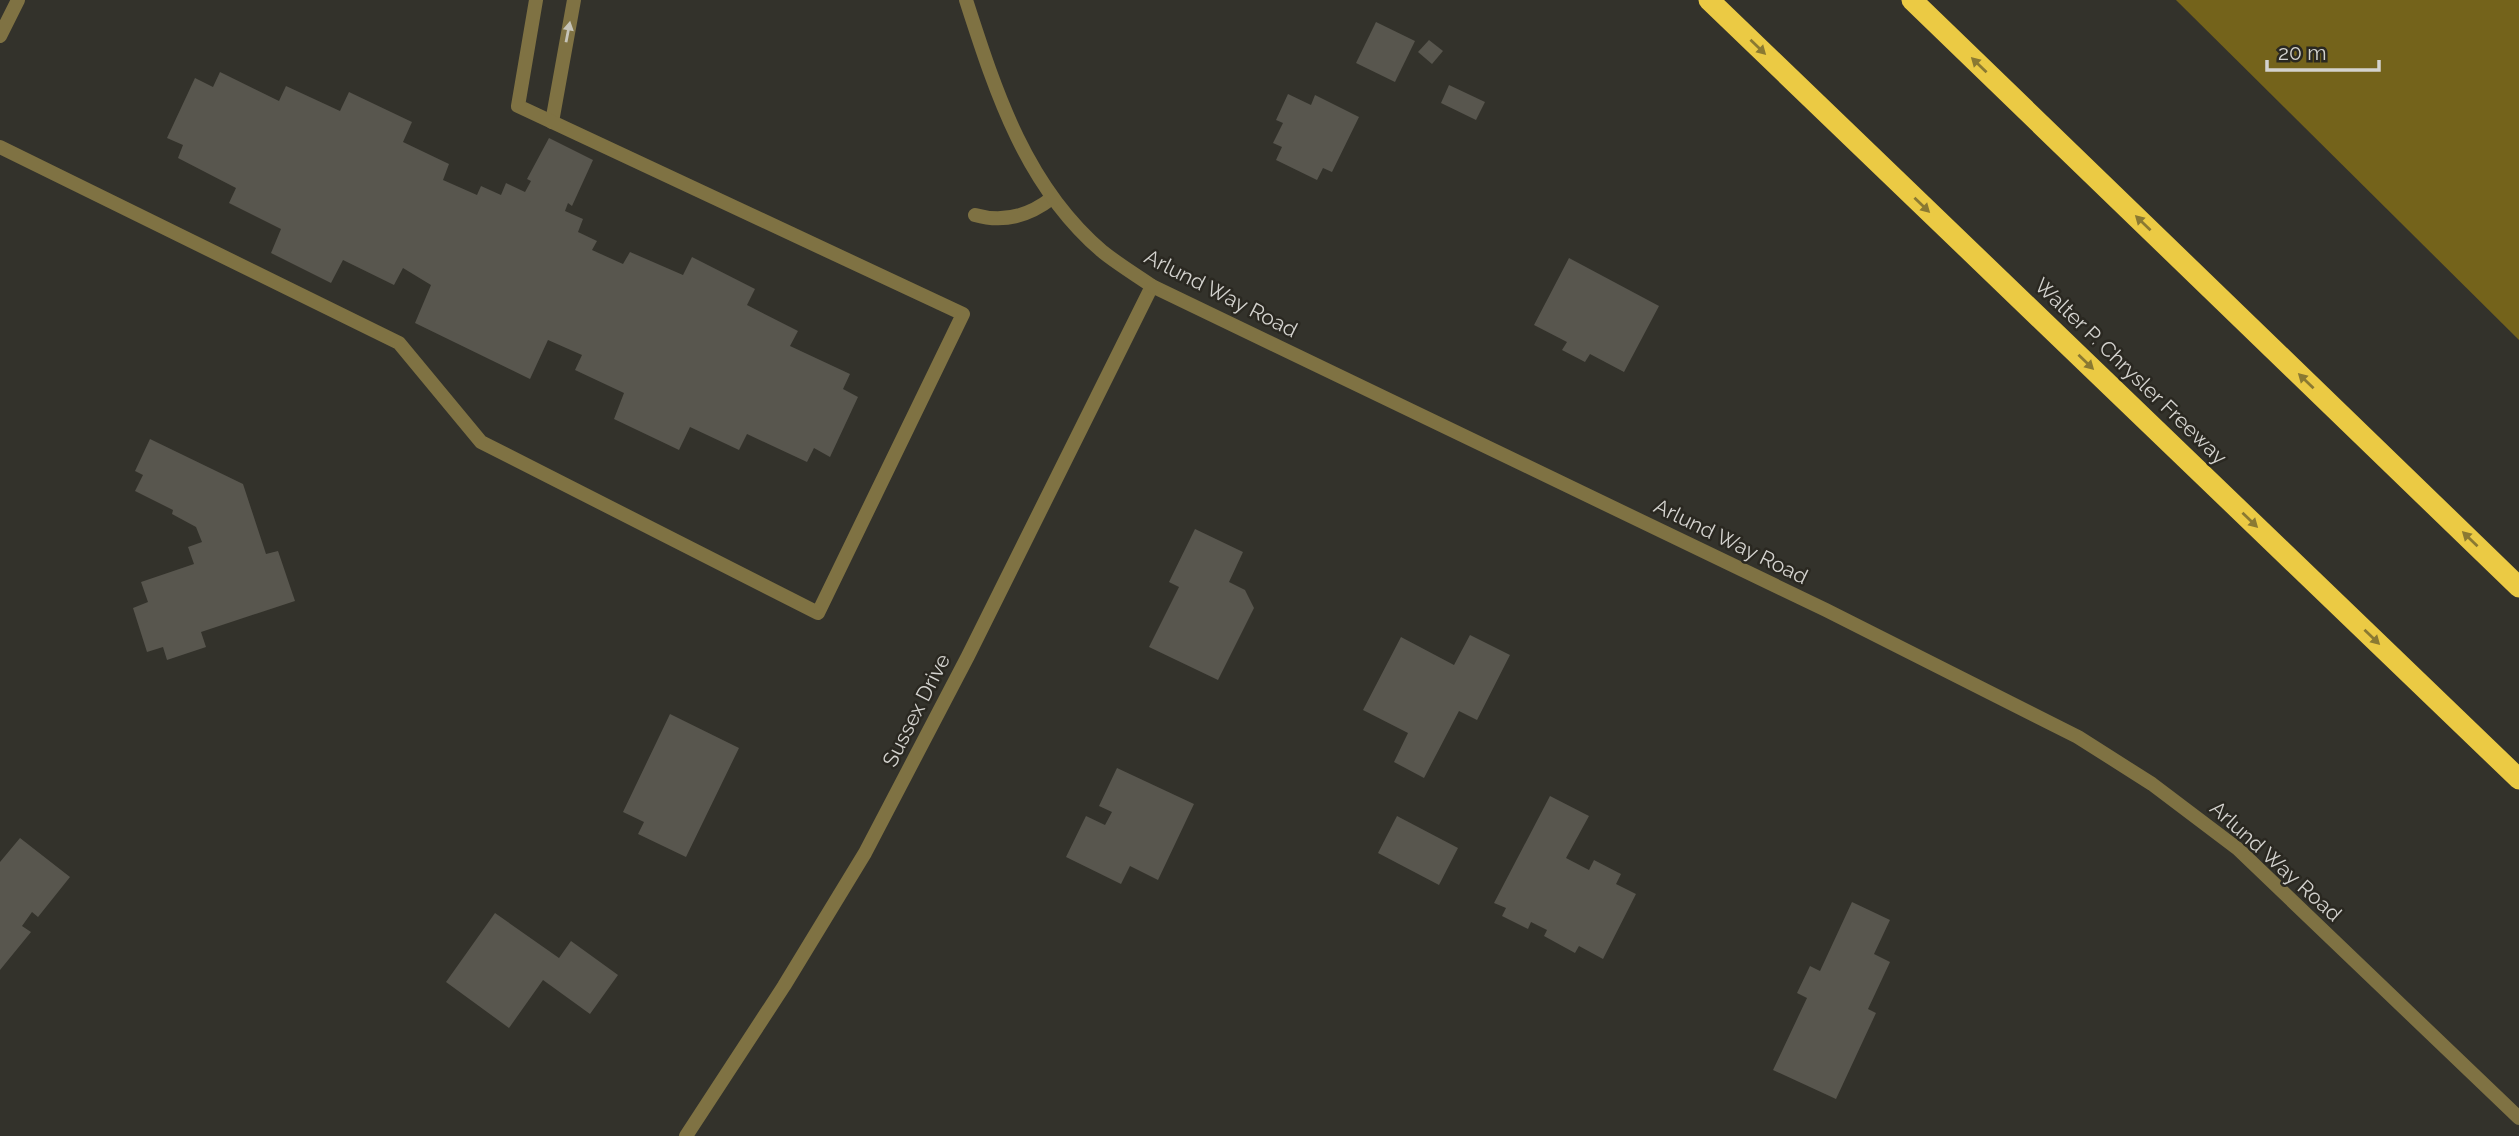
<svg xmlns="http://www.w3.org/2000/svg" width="2519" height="1136" font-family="Raleway,sans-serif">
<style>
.forest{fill:#74631b}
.building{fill:#58564e}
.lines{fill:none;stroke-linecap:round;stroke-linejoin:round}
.service{stroke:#7f7243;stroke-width:14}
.minor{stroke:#7f7243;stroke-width:14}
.tertiary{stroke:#7f7243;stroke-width:14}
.motorway{stroke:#ebca44;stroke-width:21}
.oneway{fill:#c6c4b9}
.oneway2{fill:#8a7932}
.labels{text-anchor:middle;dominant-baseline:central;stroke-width:5;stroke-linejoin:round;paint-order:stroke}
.street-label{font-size:21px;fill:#d3d2ce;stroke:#2a2821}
</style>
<rect width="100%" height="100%" fill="#33322b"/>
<!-- forest -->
<polygon class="forest" points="2176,0 2519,0 2519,340"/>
<!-- building -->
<g class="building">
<polygon points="1376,22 1415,41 1395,82 1356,63"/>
<polygon points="1429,40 1443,51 1432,64 1418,52"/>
<polygon points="220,72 279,101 286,86 340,111 349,92 412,122 403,142 449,164 443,180 477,195 481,186 501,195 506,183 525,192 531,181 527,179 549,138 593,160 572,206 568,203 565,211 583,219 578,232 597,241 592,250 623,264 630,252 683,275 692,257 755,289 747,305 798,331 790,346 850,374 843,389 858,397 830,457 814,448 807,462 747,434 739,450 690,427 679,450 614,419 624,393 575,370 582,355 548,340 530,379 415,323 431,285 403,268 394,285 343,260 331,283 271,253 281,229 229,203 236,188 178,158 183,145 167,138 195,78 213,87"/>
<polygon points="1449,85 1485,102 1476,120 1441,103"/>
<polygon points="1288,94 1311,105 1315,95 1359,117 1332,172 1323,168 1317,180 1276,160 1282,147 1273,143 1283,123 1276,120"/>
<polygon points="1569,258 1659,306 1624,372 1590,354 1585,362 1562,350 1567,342 1534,325"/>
<polygon points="150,439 243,484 266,554 278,551 295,601 201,632 206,647 167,660 163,647 147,652 133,608 148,602 141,582 194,564 188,547 202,542 196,527 172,514 173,510 135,491 143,475 135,471"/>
<polygon points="1195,529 1243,552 1229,582 1245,590 1254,608 1218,680 1149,647 1179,587 1169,582"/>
<polygon points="1470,635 1510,655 1477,720 1459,711 1424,778 1394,762 1408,733 1363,710 1401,637 1454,665"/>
<polygon points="670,714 739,748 686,857 638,834 644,822 623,812"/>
<polygon points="1117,768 1194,804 1158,880 1130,866 1121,884 1066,857 1086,816 1105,825 1112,812 1099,806"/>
<polygon points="1550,796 1589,816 1566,858 1589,870 1594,860 1621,874 1616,884 1636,894 1603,959 1579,946 1575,953 1544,936 1547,930 1531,922 1528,929 1502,916 1506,908 1494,903"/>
<polygon points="1397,816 1458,848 1439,885 1378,853"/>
<polygon points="20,838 70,877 38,917 32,912 22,926 31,932 0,970 0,862"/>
<polygon points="1852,902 1890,920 1874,954 1890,962 1868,1009 1876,1013 1836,1099 1773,1070 1807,998 1797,993 1810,966 1820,971"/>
<polygon points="495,913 559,958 571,941 618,975 590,1014 543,980 509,1028 446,982"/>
</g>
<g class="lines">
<!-- service -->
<g class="service">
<polyline points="552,122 574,0"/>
<polyline points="0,147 399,343 481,442 818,613 963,314 518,106 536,0"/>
<path d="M975 215C1003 223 1029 216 1052 198"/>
</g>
<!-- minor -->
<polyline class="minor" points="686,1136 784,986 865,853 968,656 1152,286"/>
<!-- tertiary -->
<g class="tertiary">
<path d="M966 0C996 93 1026 187 1103 252 1118 264 1136 275 1152 286L1826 610 2078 737 2152 784 2238 849 2519 1118"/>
<polyline points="0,36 18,0"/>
</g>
<!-- motorway -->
<g class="motorway">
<polyline points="1709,0 2519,779"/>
<polyline points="1912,0 2519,587"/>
</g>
</g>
<!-- one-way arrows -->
<defs><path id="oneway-solid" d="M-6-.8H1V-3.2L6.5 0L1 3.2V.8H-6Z" transform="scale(1.75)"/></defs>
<use class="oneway" href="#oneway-solid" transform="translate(568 32) rotate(-79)"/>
<g class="oneway2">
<use href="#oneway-solid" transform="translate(1758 47) rotate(44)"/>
<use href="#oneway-solid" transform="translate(1979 65) rotate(-136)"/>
<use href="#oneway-solid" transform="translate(1922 205) rotate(44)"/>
<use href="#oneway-solid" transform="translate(2143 223) rotate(-136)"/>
<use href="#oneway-solid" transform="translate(2086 362) rotate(44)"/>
<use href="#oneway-solid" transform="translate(2306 381) rotate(-136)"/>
<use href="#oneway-solid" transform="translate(2250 520) rotate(44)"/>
<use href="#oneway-solid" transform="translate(2470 539) rotate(-136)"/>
<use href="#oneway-solid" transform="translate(2372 637) rotate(44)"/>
</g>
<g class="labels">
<!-- street labels -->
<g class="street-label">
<text transform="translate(1221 293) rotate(27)">Arlund Way Road</text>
<text transform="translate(2131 371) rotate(44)">Walter P. Chrysler Freeway</text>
<text transform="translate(1731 541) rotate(26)">Arlund Way Road</text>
<text transform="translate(916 710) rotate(-63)">Sussex Drive</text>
<text transform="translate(2276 861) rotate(42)">Arlund Way Road</text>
</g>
</g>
<!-- scale -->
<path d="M2267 60v10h112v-10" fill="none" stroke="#d3d2ce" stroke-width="3.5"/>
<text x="2278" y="60" font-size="21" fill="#d3d2ce" stroke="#2a2821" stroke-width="5" paint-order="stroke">20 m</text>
</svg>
